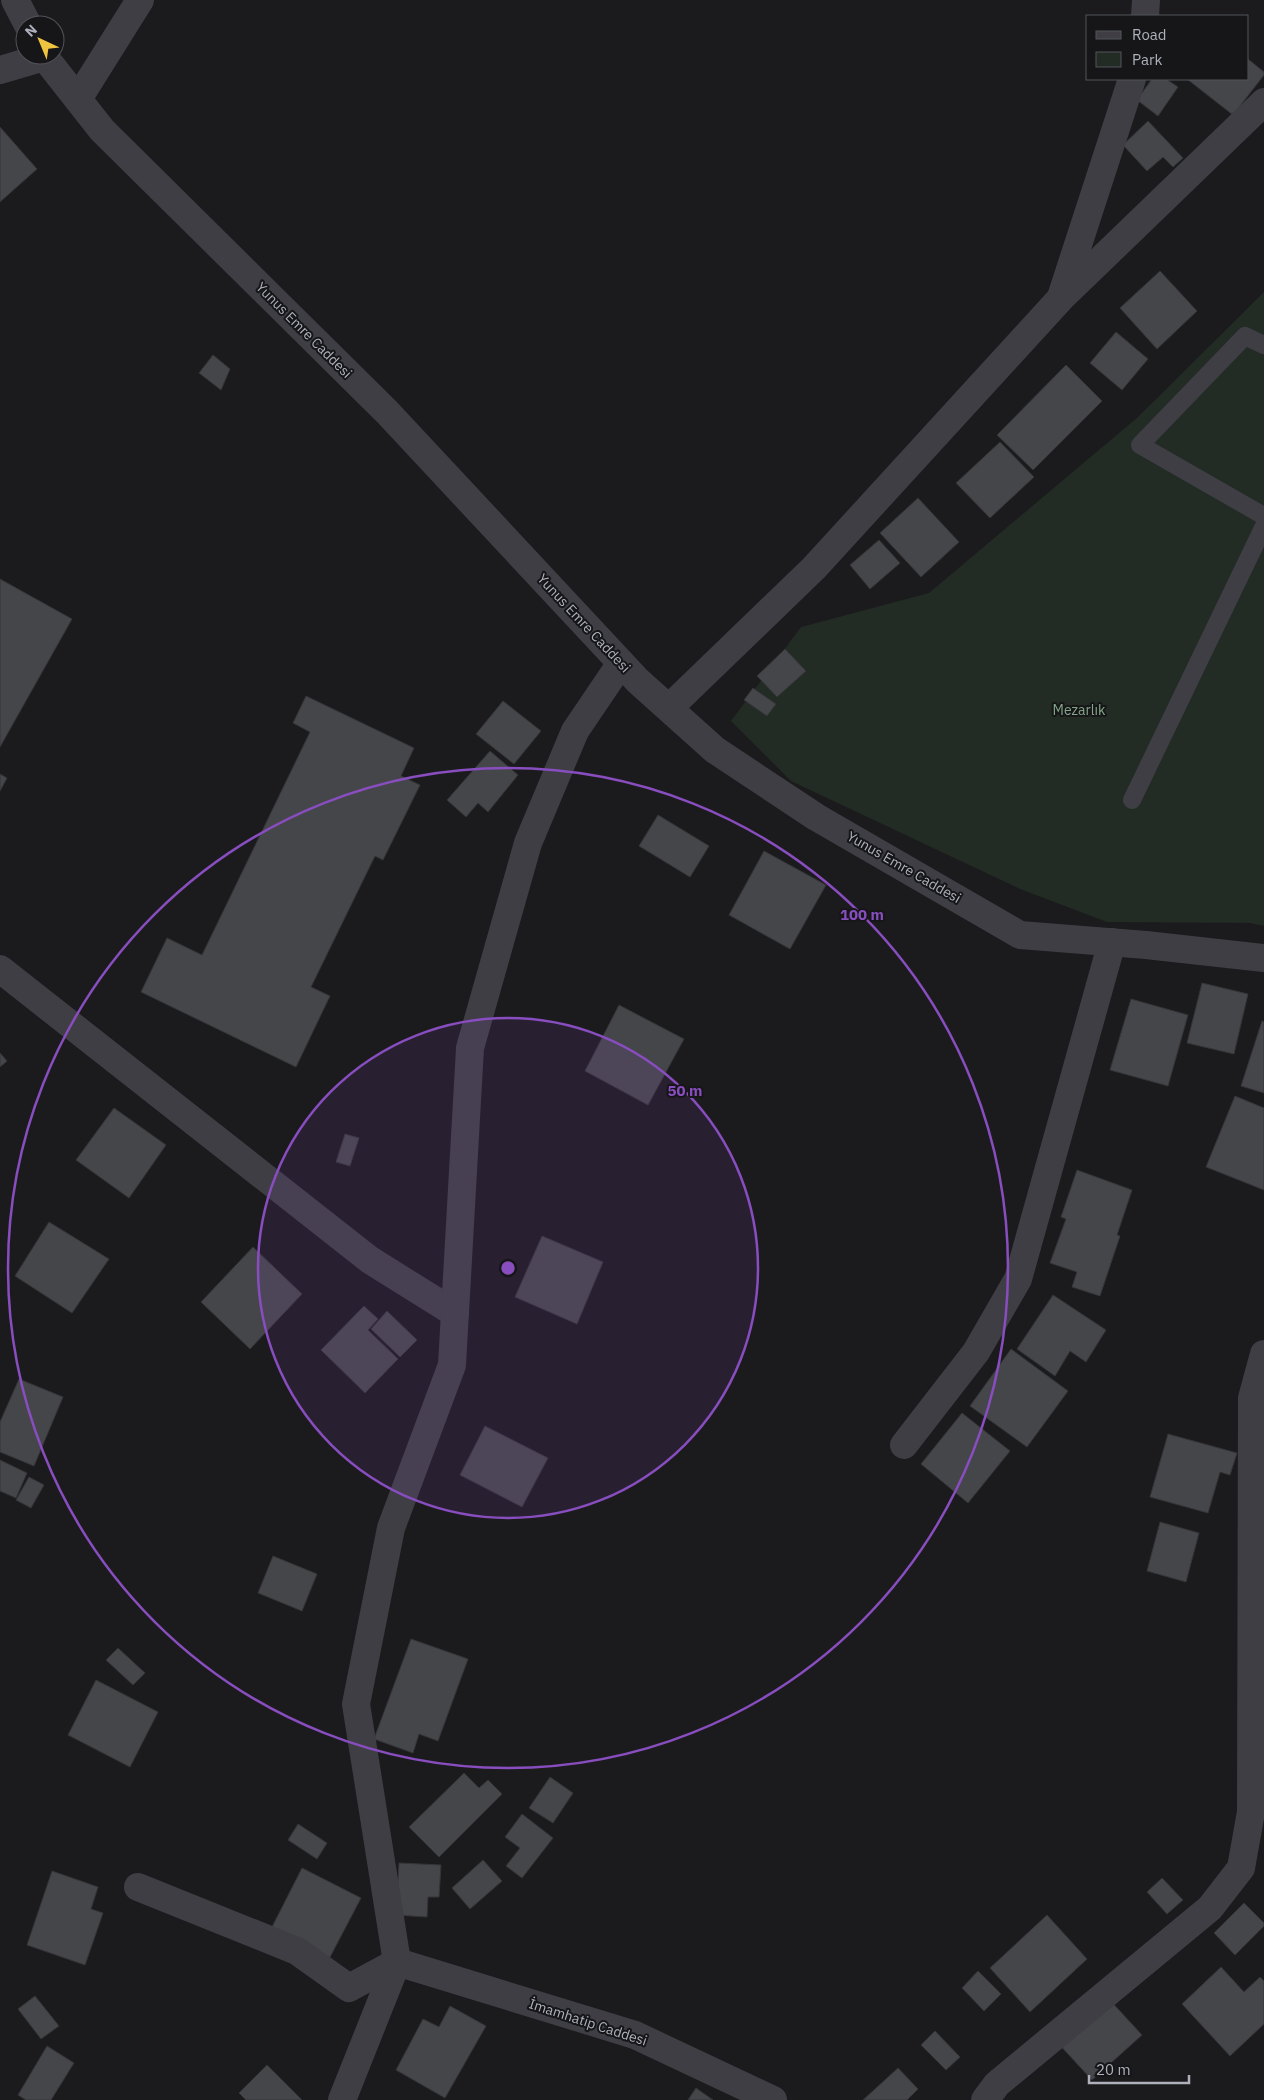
<svg xmlns="http://www.w3.org/2000/svg" width="1264" height="2100" font-family="'IBM Plex Sans',sans-serif">
<style>
.green{fill:#222b24}
.building{fill:#45464a;stroke:#353539}
.lines{fill:none;stroke-linecap:round;stroke-linejoin:round}
.lane{stroke:#3e3e44;stroke-width:18}
.street{stroke:#3e3e44;stroke-width:28}
.ring{fill:none;stroke:#884dbe;stroke-width:2.5}
.labels{text-anchor:middle;dominant-baseline:central;stroke-width:4;stroke-linejoin:round;paint-order:stroke}
.street-label{font-size:14px;fill:#aeb1bc;stroke:#161618}
.park-label{font-size:14px;fill:#85a68a;stroke:#161618}
.centre{fill:#884dbe;stroke:#161618;stroke-width:2.5}
.ring-label{font-size:15px;text-anchor:middle;font-weight:bold;fill:#884dbe;stroke:#161618;stroke-width:4;stroke-linejoin:round;paint-order:stroke}
</style>
<rect width="100%" height="100%" fill="#1b1b1d"/>
<!-- green -->
<polygon class="green" points="1264,292 1264,926 1250,923 1107,922 1020,889 791,781 731,721 801,627 929,593 1138,417"/>
<!-- building -->
<g class="building">
<polygon points="1248,59 1264,72 1264,75 1233,115 1187,79 1248,79"/>
<polygon points="1152,79 1166,79 1178,87 1158,116 1137,100"/>
<polygon points="1148,121 1183,158 1173,167 1163,157 1147,171 1123,145"/>
<polygon points="0,127 37,169 0,202"/>
<polygon points="1160,271 1197,311 1157,349 1120,308"/>
<polygon points="1116,332 1148,359 1122,390 1090,363"/>
<polygon points="213,355 230,369 221,390 199,373"/>
<polygon points="1066,365 1102,401 1033,470 997,435"/>
<polygon points="1000,442 1034,477 990,518 956,483"/>
<polygon points="918,498 959,542 921,577 880,533"/>
<polygon points="879,540 900,563 870,589 850,565"/>
<polygon points="0,579 72,619 0,747"/>
<polygon points="785,649 806,671 777,697 757,676"/>
<polygon points="753,688 776,704 767,716 744,700"/>
<polygon points="306,696 414,748 401,776 420,785 383,860 375,856 311,987 330,996 296,1067 141,992 167,938 202,955 310,732 293,723"/>
<polygon points="503,701 541,731 514,764 476,734"/>
<polygon points="490,751 518,775 488,812 478,803 466,817 447,800"/>
<polygon points="0,774 7,778 0,791"/>
<polygon points="658,815 709,846 690,877 639,846"/>
<polygon points="764,851 826,885 790,949 729,915"/>
<polygon points="1202,983 1248,994 1234,1054 1187,1043"/>
<polygon points="1131,999 1188,1015 1168,1086 1110,1070"/>
<polygon points="619,1005 684,1039 648,1105 585,1071"/>
<polygon points="1262,1021 1264,1022 1264,1093 1241,1086"/>
<polygon points="0,1053 7,1061 0,1067"/>
<polygon points="1235,1096 1264,1108 1264,1190 1206,1167"/>
<polygon points="114,1108 166,1145 129,1198 76,1160"/>
<polygon points="345,1134 359,1138 350,1166 336,1162"/>
<polygon points="1077,1170 1132,1190 1117,1235 1120,1236 1100,1296 1072,1287 1077,1272 1050,1263 1066,1219 1061,1217"/>
<polygon points="49,1222 109,1259 72,1313 15,1276"/>
<polygon points="542,1236 603,1262 577,1324 515,1297"/>
<polygon points="253,1247 302,1294 250,1349 201,1302"/>
<polygon points="1053,1295 1106,1330 1086,1362 1070,1351 1055,1376 1017,1349"/>
<polygon points="364,1306 378,1319 368,1330 398,1359 365,1393 321,1350"/>
<polygon points="387,1311 417,1340 400,1357 371,1329"/>
<polygon points="1011,1349 1068,1391 1027,1447 970,1406"/>
<polygon points="19,1379 63,1397 34,1466 0,1452 0,1422"/>
<polygon points="962,1413 1010,1451 968,1503 921,1464"/>
<polygon points="485,1426 548,1458 522,1507 460,1475"/>
<polygon points="1168,1434 1237,1453 1230,1475 1220,1472 1208,1513 1150,1497"/>
<polygon points="0,1460 27,1473 16,1498 0,1491"/>
<polygon points="29,1477 44,1485 31,1508 16,1500"/>
<polygon points="1160,1522 1199,1533 1186,1582 1147,1571"/>
<polygon points="273,1556 317,1574 302,1611 258,1593"/>
<polygon points="411,1639 468,1659 438,1741 419,1734 413,1753 374,1739"/>
<polygon points="118,1648 145,1673 133,1685 106,1660"/>
<polygon points="96,1680 158,1712 130,1767 68,1735"/>
<polygon points="464,1773 479,1788 488,1780 502,1794 439,1857 409,1827"/>
<polygon points="550,1777 573,1793 553,1823 529,1808"/>
<polygon points="522,1814 553,1838 522,1878 506,1866 520,1848 505,1837"/>
<polygon points="298,1824 327,1843 317,1859 288,1840"/>
<polygon points="483,1860 502,1881 470,1909 452,1888"/>
<polygon points="399,1863 441,1865 439,1897 428,1897 427,1917 396,1915"/>
<polygon points="302,1868 361,1898 329,1959 271,1929"/>
<polygon points="52,1871 98,1887 91,1909 103,1913 85,1965 27,1945"/>
<polygon points="1162,1878 1183,1900 1167,1914 1147,1892"/>
<polygon points="1244,1903 1264,1923 1264,1926 1235,1955 1214,1933"/>
<polygon points="1047,1915 1087,1959 1030,2012 990,1968"/>
<polygon points="1221,1967 1244,1992 1260,1977 1264,1981 1264,2024 1230,2056 1182,2004"/>
<polygon points="978,1971 1001,1994 984,2011 962,1988"/>
<polygon points="35,1996 59,2026 41,2039 18,2009"/>
<polygon points="1107,1997 1142,2035 1092,2080 1057,2042"/>
<polygon points="450,2006 486,2026 445,2098 396,2070 423,2019 439,2027"/>
<polygon points="935,2031 960,2057 946,2070 921,2045"/>
<polygon points="47,2046 74,2063 51,2100 26,2100 18,2095"/>
<polygon points="267,2065 302,2100 246,2100 239,2093"/>
<polygon points="898,2068 918,2089 907,2100 863,2100"/>
<polygon points="696,2088 713,2100 688,2100"/>
</g>
<g class="lines">
<!-- lane -->
<g class="lane">
<polyline points="1264,345 1245,336 1140,445 1264,516"/>
<polyline points="1132,800 1264,526"/>
</g>
<!-- street -->
<g class="street">
<polyline points="15,0 28,25"/>
<polyline points="1145,16 1146,0"/>
<polyline points="43,55 102,130 387,412 638,681 715,750 816,817 1020,935 1146,945 1264,958"/>
<polyline points="0,70 44,57"/>
<polyline points="78,99 140,0"/>
<polyline points="1062,294 1132,79"/>
<polyline points="669,708 814,568 1061,298 1264,102"/>
<polyline points="0,969 370,1260 455,1313"/>
<polyline points="904,1445 976,1352 1018,1279 1112,942"/>
<polyline points="138,1887 297,1951 349,1988 397,1962 635,2035 773,2100"/>
<polyline points="342,2100 397,1962 356,1704 391,1528 452,1365 470,1048 528,843 575,731 621,663"/>
<polyline points="985,2100 997,2084 1210,1908 1241,1868 1251,1812 1252,1398 1264,1354"/>
</g>
</g>
<!-- distance rings -->
<circle cx="508" cy="1268" r="250" fill="#884dbe" fill-opacity=".12"/>
<g class="ring">
<circle cx="508" cy="1268" r="250"/>
<circle cx="508" cy="1268" r="500"/>
</g>
<g class="labels">
<!-- street labels -->
<g class="street-label">
<text transform="translate(304 330) rotate(45)">Yunus Emre Caddesi</text>
<text transform="translate(584 623) rotate(47)">Yunus Emre Caddesi</text>
<text transform="translate(904 867) rotate(30)">Yunus Emre Caddesi</text>
<text transform="translate(588 2022) rotate(18)">İmamhatip Caddesi</text>
</g>
<!-- park labels -->
<g class="park-label">
<text x="1079" y="710">Mezarlık</text>
</g>
</g>
<circle cx="508" cy="1268" r="8" class="centre"/>
<g class="ring-label">
<text x="862" y="920">100 m</text>
<text x="685" y="1096">50 m</text>
</g>
<!-- legend -->
<rect x="1086" y="15" width="162" height="65" fill="#161618" stroke="#53545a"/>
<rect x="1096" y="31" width="25" height="8" fill="#3e3e44" stroke="#53545a"/>
<text x="1132" y="40" font-size="15" fill="#aeb1bc">Road</text>
<rect x="1096" y="52" width="25" height="15" fill="#222b24" stroke="#53545a"/>
<text x="1132" y="65" font-size="15" fill="#aeb1bc">Park</text>
<!-- north arrow -->
<g transform="translate(40 40) rotate(316)"><circle r="24" fill="#161618" stroke="#53545a"/>
<path d="M0-4L9 19L0 12L-9 19Z" fill="#efc440"/>
<text y="-8" font-size="14" font-weight="bold" text-anchor="middle" fill="#aeb1bc">N</text>
</g>
<!-- scale -->
<path d="M1089 2075v8h100v-8" fill="none" stroke="#aeb1bc" stroke-width="2.5"/>
<text x="1096" y="2075" font-size="15" fill="#aeb1bc" stroke="#161618" stroke-width="4" paint-order="stroke">20 m</text>
</svg>
